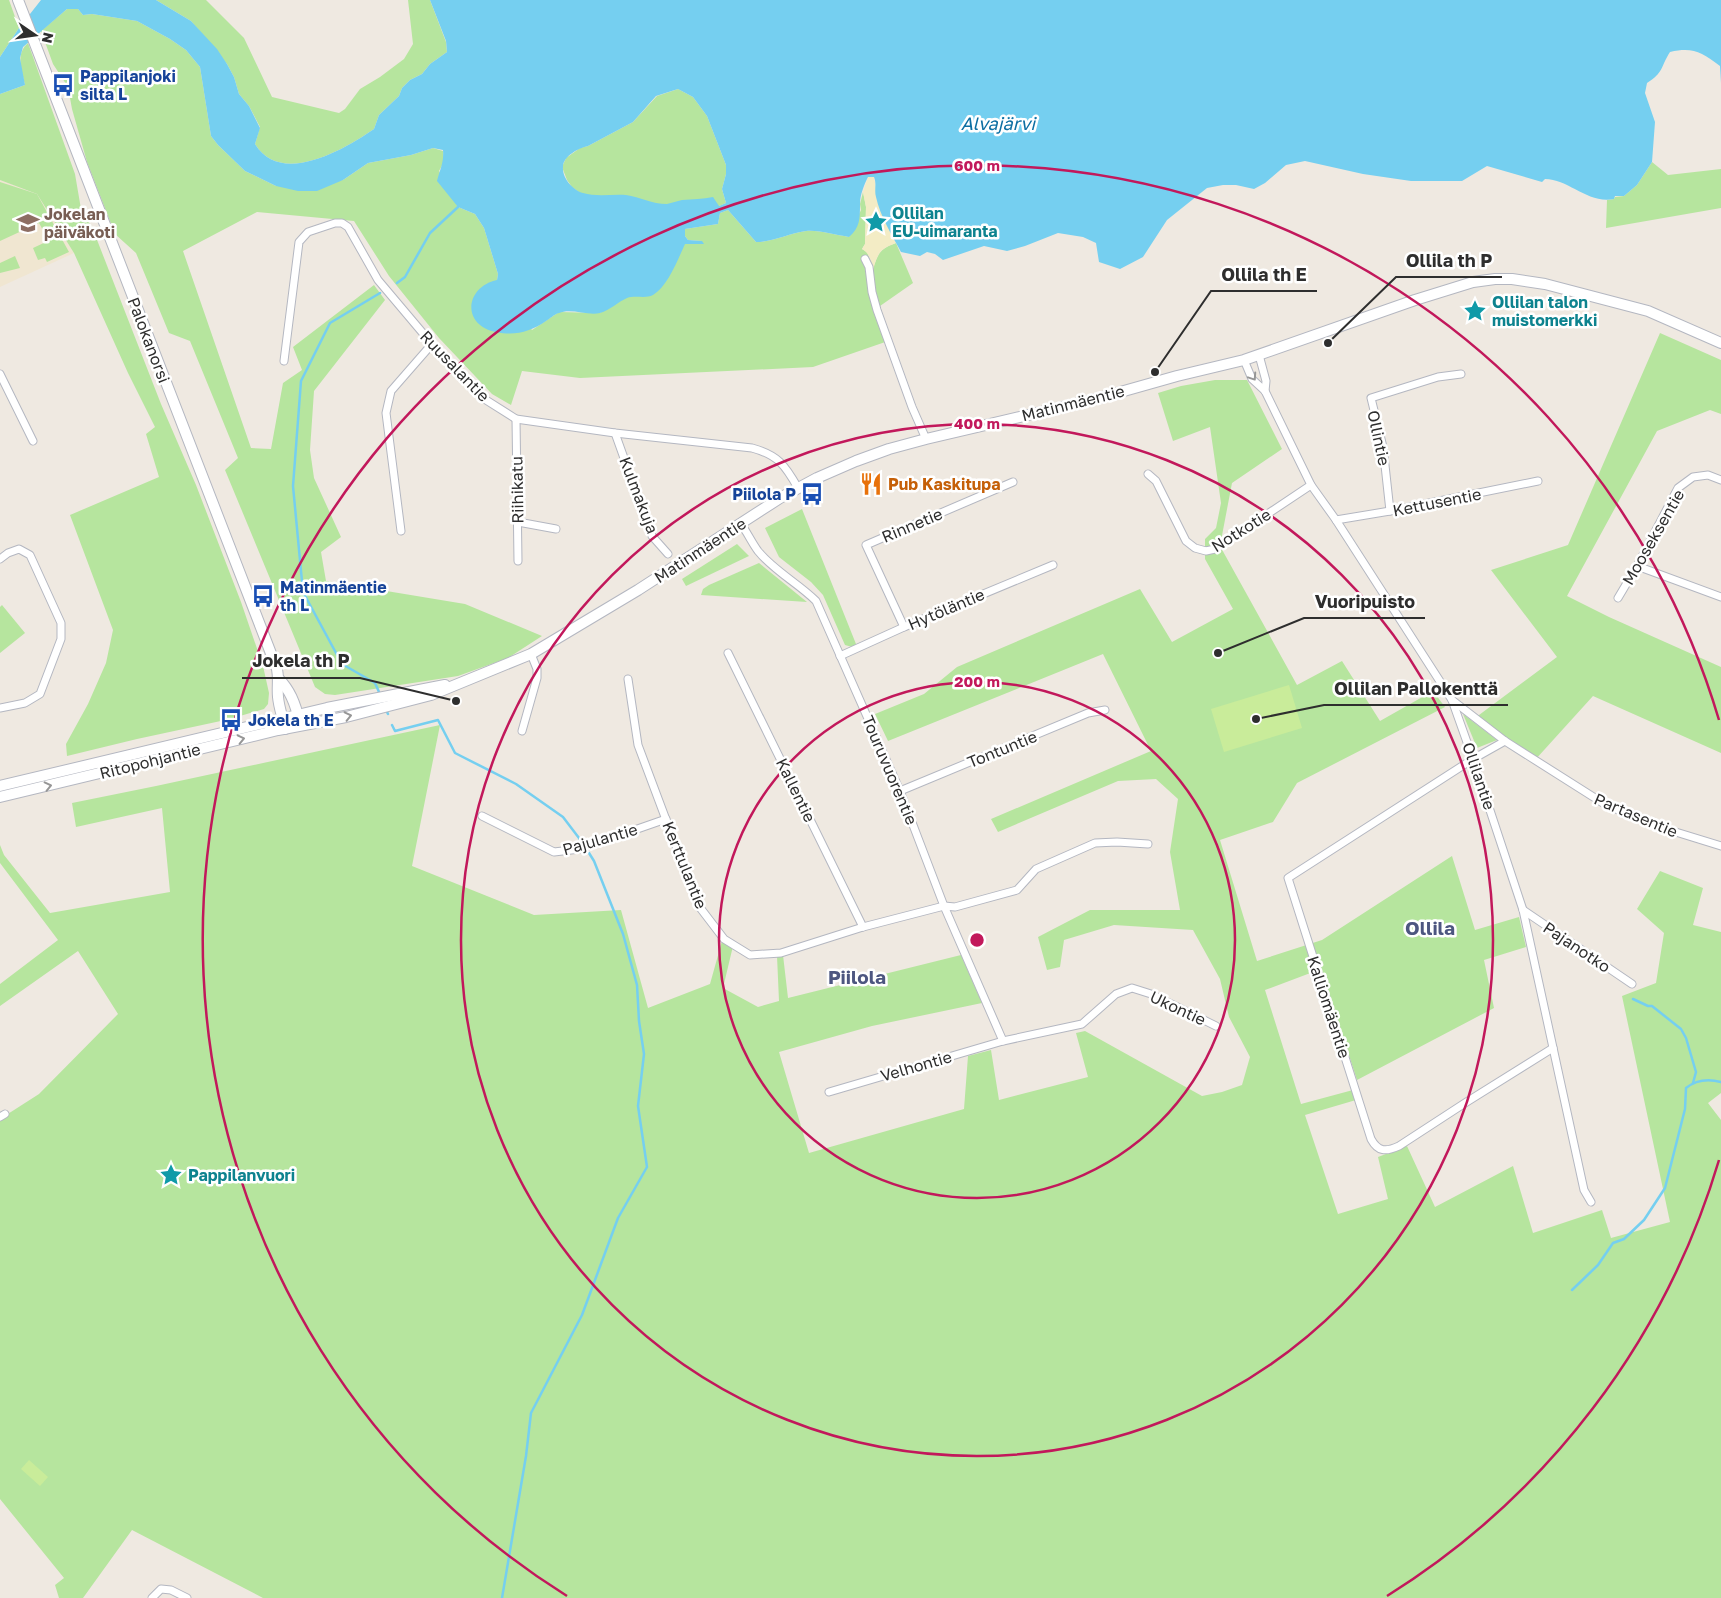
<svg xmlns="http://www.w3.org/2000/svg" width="1721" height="1598" font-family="'Golos Text',sans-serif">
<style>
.education{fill:#f0e6d1}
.green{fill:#b6e59e}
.sand{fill:#f3ecc5}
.pitch{fill:#c9ec9a}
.water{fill:#75cff0;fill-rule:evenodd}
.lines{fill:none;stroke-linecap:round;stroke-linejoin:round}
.stream{stroke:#75cff0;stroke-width:2.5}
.minor-casing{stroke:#b4b7c1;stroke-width:9}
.secondary-casing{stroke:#b4b7c1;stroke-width:12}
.minor{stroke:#fff;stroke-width:7}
.secondary{stroke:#fff;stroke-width:10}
.oneway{stroke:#969696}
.ring{fill:none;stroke:#c2185b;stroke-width:2.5}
.labels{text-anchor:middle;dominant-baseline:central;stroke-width:5;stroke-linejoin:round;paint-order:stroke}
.transit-label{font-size:16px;font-weight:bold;fill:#164399;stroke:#fff;text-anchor:start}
.culture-label{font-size:16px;font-weight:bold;fill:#0d838f;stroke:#fff;text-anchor:start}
.education-label{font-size:16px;font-weight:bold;fill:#785e54;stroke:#fff;text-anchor:start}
.street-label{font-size:16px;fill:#2e2e2e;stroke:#fff}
.food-label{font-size:16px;font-weight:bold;fill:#c56008;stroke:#fff;text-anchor:start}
.water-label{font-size:18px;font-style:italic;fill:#0d6fa3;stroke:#fff}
.quarter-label{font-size:19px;font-weight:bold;fill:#4d5680;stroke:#fff}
.centre{fill:#c2185b;stroke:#fff;stroke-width:2.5}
.ring-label{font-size:15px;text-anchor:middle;font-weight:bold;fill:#c2185b;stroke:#fff;stroke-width:5;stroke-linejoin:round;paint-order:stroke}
.leader{fill:none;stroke:#2e2e2e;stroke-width:2}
.callout-dot{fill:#2e2e2e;stroke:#fff;stroke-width:2}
.callout-label{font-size:18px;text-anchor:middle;font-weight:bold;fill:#2e2e2e;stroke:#fff;stroke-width:5;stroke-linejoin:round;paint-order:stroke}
</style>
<rect width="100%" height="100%" fill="#efe9e1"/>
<!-- education -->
<polygon class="education" points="0,180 37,194 74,253 0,287"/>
<!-- green -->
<g class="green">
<polygon points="0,0 9,0 19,28 0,57"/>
<path d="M156 0H206L244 38 272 97 339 113 345 109 360 89 380 77 404 59 413 44 408 0H430L446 42 447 52 430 64 422 74 410 80 402 88 399 96 379 115 374 129C345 149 281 187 255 144L260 127 249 106 239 94 234 77 227 64 191 21Z"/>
<path d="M67 9H78L83 15 92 14 137 21 170 39 186 50 200 67 211 136 218 145 245 171 276 186 343 180 368 163 411 155 433 148 443 151 444 162 439 171 458 207 475 214 484 228 498 274 497 280 532 330 559 312 600 313 683 243 702 241 688 240 685 236V229L718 224 720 213 728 210 756 242C774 242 789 233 806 231 820 230 835 235 849 237L861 210 860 204 863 192 866 207 865 244 862 249 867 252 873 268C879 252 880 249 896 243L913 283 880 306 891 340 813 367 580 378 522 371 511 405 492 394 439 338 389 276 354 221 257 212 183 251 251 448 271 449 283 383 302 370 293 347 374 285 385 300 314 391 310 450 314 478 341 537 321 552 326 581 465 604 542 636 508 658 458 676 335 695 325 694 315 687 225 470 238 458 190 341 169 333 136 253 115 234 87 162 72 109 68 87 53 64 41 31Z"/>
<path d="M28 43 75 174 81 209 92 227 161 404 196 485 241 602 263 666 269 693 268 704 264 709 230 719 137 739 67 756 66 744 88 704 106 663 113 630 70 515 159 477 146 434 155 427 128 373 74 253 37 194 0 180V94L25 85C22 71 15 54 28 43Z"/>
<polygon points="678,89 693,97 707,116 726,165 726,174 722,189 726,203 719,206 695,206 592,202 572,187 567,180 562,167 566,158 580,148 588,146 633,122 657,96"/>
<polygon points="1652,162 1668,175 1721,169 1721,208 1606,228 1607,200 1614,199 1615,197 1624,196 1637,185"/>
<polygon points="0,182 37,194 69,252 47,262 45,258 38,260 33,248 48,241 47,239 48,235 44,232 39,223 0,241"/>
<polygon points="15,256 20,268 0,273 0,263"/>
<polygon points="1660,333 1721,360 1721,414 1710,410 1657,431 1567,596 1609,617 1721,667 1721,753 1593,696 1535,760 1475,718 1557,657 1491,570 1568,545"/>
<polygon points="1215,380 1247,380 1282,449 1232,483 1220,546 1297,685 1342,661 1380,721 1433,691 1445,707 1297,783 1273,822 1220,840 1257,961 1322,940 1452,856 1475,930 1519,917 1526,947 1484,960 1494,1008 1357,1080 1321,969 1265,990 1301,1104 1353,1090 1356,1100 1305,1115 1338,1214 1388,1199 1378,1157 1407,1146 1435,1207 1513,1166 1533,1233 1602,1210 1611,1238 1670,1222 1622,996 1656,983 1664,933 1637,909 1660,871 1703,888 1693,925 1721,932 1721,1093 1708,1103 1721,1120 1721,1598 263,1598 132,1530 83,1598 59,1598 55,1585 64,1578 0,1499 0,1119 39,1094 118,1014 78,951 0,1006 0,984 58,940 0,863 0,845 4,855 50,913 170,892 162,808 76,827 72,803 156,786 440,725 412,866 534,915 621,910 648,1008 710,984 722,941 733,946 723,988 758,1007 779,1001 777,956 783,955 788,998 961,955 982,1003 872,1026 779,1052 809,1153 964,1109 968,1056 991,1050 999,1100 1088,1077 1076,1033 1085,1031 1202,1096 1222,1092 1242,1085 1250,1057 1229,1017 1220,979 1193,930 1114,925 1064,940 1060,967 1047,970 1038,937 1090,910 1180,910 1170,852 1178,799 1156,779 1118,781 998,832 991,819 1151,751 1103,654 888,741 875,714 924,694 957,667 1140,589 1172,642 1233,609 1205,559 1205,539 1216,528 1221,503 1210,427 1173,441 1158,393 1181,386"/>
<polygon points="802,509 856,644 852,647 845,645 823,595 811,582 779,557 765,528"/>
<polygon points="737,544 749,556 686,586 682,579"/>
<polygon points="759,563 807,602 701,595 703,589 709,585"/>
<polygon points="2,605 25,633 0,653 0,607"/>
<polygon points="1463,714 1497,740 1477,748"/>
</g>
<!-- sand -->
<path class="sand" d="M871 176 874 177 876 188 890 232 896 243C879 249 878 253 873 270 871 260 870 254 862 249L865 244 866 207 863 192 868 177Z"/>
<!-- pitch -->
<g class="pitch">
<polygon points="1289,685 1302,728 1224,752 1211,709"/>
<polygon points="29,1460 48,1477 40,1486 21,1469"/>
</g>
<!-- water -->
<path class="water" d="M41 0H156L191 21 217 49 227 64 234 77 239 94 249 106 260 128 255 144C281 187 345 149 374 129L379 115 399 96 402 88 410 80 422 74 430 64 447 52 446 41 430 0H1721V83L1720 66C1701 52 1693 47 1670 52 1660 68 1664 72 1647 83L1645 93 1655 122 1652 162 1637 185 1624 196H1615L1614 199C1587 204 1569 179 1545 179L1542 182 1487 166 1462 181H1411L1363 174 1305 161 1286 165 1265 183 1254 189 1236 185H1223L1207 188 1167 220 1143 257 1120 269 1099 262 1096 243 1083 237 1058 233 1025 246 1007 251 984 246 943 260 935 254 927 252 920 256 901 252C892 235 880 216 876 197 874 190 877 184 874 177H868C864 185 860 195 860 204 860 218 860 228 849 237 835 235 820 230 806 231 789 233 774 242 756 242L728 210 720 213 718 224 685 229V236L688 240 702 241 704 244H685C678 259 668 286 653 295 646 299 635 295 627 298 618 302 610 310 600 313 588 316 571 308 559 313 554 314 550 319 546 321 530 332 515 336 496 332 461 325 465 287 497 280L498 274 484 228 475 214 458 207 437 181C440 169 444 163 443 150L433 148 411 155 368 163 343 180 317 191H298L276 186 245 171 218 145 211 136 200 67 186 50 170 39 137 21 92 14 83 15 78 9H67L23 47 20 58 25 85 0 94V57L19 28ZM678 89 693 97 707 116 726 165V174L722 189 726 203 719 206 713 197C703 199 693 199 682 200 677 201 672 203 667 204 652 204 640 197 626 195 612 194 596 197 583 193 573 190 562 178 563 167 563 156 579 148 588 146L633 122 656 96Z"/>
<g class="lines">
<!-- stream -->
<g class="stream">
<polyline points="397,283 405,277 430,233 458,207"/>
<polyline points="379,692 375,683 342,664 303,592 293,486 301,381 330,323 380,293"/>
<polyline points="387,712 388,714"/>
<polyline points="392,725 395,731 438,720 455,753 516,784 563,817 582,842"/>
<polyline points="1633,999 1648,1006 1652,1006 1681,1029 1686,1038 1696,1072 1693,1083"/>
<path d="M1572 1290 1598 1265 1613 1243 1624 1239 1644 1220 1665 1188 1685 1109 1686 1088C1696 1080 1709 1079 1721 1082"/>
<polyline points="502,1598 526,1456 531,1413 582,1315 618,1218 647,1167 638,1106 644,1054 639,1021 637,985 623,934 594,861 589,853"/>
</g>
<defs>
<g id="minor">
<polyline points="865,259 869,267 872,292 877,310 912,407 926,439"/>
<polyline points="1259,355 1266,381 1265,391"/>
<polyline points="1244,360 1252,379 1265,391 1311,485 1336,520 1452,700 1473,759 1523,910 1584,1190 1591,1202"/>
<path d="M284 361 299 242 308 232 335 223H342L348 227 378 280 432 344 486 400 516 419 615 433 752 448C778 455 785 465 798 488"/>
<polyline points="0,374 33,441"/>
<polyline points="516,419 518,561"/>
<polyline points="615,433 652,536 668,554"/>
<polyline points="1148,474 1156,481 1186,541 1195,548 1206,551 1215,549 1311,485"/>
<polyline points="1390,511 1383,447 1371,398 1438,377 1461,374"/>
<polyline points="1336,520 1390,511 1538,481"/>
<polyline points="518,522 556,529"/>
<path d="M741 524C747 532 752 543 758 551 774 571 798 583 816 601L900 791 944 906 1003 1041"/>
<polyline points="401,531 386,413 391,391 432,344"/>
<polyline points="0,559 8,553 19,549 30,555 61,623 61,639 40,694 25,703 0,708"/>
<polyline points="1637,566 1721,597"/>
<polyline points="1618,598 1637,566 1678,488 1693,477 1708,475 1721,480"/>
<polyline points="904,627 866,545 1013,482"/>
<polyline points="728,653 863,927"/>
<polyline points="840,656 904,627 1053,565"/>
<polyline points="628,679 638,745 698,905 724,939 750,955 781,953 863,927 944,906 955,907 1017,890 1036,869 1095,843 1117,842 1148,844"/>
<polyline points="1452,700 1505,741 1606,805 1666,829 1721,846"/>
<polyline points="522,731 537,678 537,669 531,654"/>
<path d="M1505 741 1473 759 1288 878 1371 1139C1378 1152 1386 1152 1399 1146L1465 1103 1553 1048"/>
<polyline points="900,791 1088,713 1105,710"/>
<polyline points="482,816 554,852 580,849 666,819"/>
<polyline points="1523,910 1632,984"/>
<polyline points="829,1092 1003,1041 1082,1024 1116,994 1132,988 1151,994 1216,1026"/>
<polyline points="0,1117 5,1114"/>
<polyline points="152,1598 161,1589 171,1590 187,1598"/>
</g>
<g id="secondary">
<path d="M18 0 277 669C279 679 277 687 278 697 279 708 283 718 285 729"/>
<path d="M279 679C291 691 296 705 299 721"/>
<polyline points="0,786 327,708 445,685"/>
<polyline points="0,797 278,730 346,717 431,695 531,654 638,590 780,498 817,478 856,461 889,449 926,439 1092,400 1177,376 1244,360 1415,300 1473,282 1495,279 1512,279 1545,284 1648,311 1721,343"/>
</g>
</defs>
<!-- minor casing -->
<use href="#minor" class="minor-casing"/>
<!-- secondary casing -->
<use href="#secondary" class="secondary-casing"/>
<!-- minor -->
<use href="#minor" class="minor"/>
<!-- secondary -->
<use href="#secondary" class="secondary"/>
</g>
<!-- one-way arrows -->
<defs><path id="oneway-chevron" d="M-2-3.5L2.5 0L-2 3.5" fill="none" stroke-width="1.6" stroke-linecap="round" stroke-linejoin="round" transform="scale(1.25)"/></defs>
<g class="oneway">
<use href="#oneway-chevron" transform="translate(1253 377) rotate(56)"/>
<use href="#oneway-chevron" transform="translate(348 716) rotate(-13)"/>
<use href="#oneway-chevron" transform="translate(241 739) rotate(-13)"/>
<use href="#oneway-chevron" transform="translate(48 786) rotate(-13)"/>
</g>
<!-- distance rings -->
<g class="ring">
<circle cx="977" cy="940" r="258"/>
<circle cx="977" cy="940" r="516"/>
<path d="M1719 1160A774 774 0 0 1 1387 1596M567 1596A774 774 0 1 1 1719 720"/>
</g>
<!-- icons -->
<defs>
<symbol id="bus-bare" viewBox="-9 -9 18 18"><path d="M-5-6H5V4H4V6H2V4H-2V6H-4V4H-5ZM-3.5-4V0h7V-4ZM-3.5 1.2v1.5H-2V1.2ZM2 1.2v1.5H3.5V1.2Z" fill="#1a4fb4" stroke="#fff" stroke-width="2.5" paint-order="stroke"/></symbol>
<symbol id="sight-bare" viewBox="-9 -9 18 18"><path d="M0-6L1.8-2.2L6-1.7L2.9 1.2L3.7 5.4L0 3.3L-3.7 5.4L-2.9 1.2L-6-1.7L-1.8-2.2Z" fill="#0f9aa8" stroke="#fff" stroke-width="2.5" paint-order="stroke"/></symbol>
<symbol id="school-bare" viewBox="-9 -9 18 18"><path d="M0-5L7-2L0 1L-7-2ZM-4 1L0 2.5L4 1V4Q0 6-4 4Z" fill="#8d6e63" stroke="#fff" stroke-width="2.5" paint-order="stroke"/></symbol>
<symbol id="restaurant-bare" viewBox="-9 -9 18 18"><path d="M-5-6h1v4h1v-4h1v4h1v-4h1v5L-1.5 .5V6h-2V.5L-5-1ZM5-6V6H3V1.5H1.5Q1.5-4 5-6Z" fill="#e8710a" stroke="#fff" stroke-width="2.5" paint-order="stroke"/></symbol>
</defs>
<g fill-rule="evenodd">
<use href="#bus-bare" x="47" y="69" width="32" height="32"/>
<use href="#sight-bare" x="860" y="206" width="32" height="32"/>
<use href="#school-bare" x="12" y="207" width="32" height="32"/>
<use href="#sight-bare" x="1459" y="295" width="32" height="32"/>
<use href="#restaurant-bare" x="855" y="468" width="32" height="32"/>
<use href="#bus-bare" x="796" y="478" width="32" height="32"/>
<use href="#bus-bare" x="247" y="580" width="32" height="32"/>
<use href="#bus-bare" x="215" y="704" width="32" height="32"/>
<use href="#sight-bare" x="155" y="1159" width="32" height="32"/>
</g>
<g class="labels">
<!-- transit labels -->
<g class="transit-label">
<text x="80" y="76">Pappilanjoki<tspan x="80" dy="18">silta L</tspan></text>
<text x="796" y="494" text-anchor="end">Piilola P</text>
<text x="280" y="587">Matinmäentie<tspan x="280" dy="18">th L</tspan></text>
<text x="248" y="720">Jokela th E</text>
</g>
<!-- culture labels -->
<g class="culture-label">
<text x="892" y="213">Ollilan<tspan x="892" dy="18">EU-uimaranta</tspan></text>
<text x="1492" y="302">Ollilan talon<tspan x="1492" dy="18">muistomerkki</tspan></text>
<text x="188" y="1175">Pappilanvuori</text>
</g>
<!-- education labels -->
<g class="education-label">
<text x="44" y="214">Jokelan<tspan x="44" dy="18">päiväkoti</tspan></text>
</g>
<!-- street labels -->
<g class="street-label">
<text transform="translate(149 340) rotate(69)">Palokanorsi</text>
<text transform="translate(455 366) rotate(46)">Ruusalantie</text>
<text transform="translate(1073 403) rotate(-14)">Matinmäentie</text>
<text transform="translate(1379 438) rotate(78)">Ollintie</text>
<text transform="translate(517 490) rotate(-91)">Riihikatu</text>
<text transform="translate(639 495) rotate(69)">Kulmakuja</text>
<text transform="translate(1437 502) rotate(-11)">Kettusentie</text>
<text transform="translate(912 525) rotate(-23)">Rinnetie</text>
<text transform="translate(1241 530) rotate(-32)">Notkotie</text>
<text transform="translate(1653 537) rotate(-60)">Mooseksentie</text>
<text transform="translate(700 550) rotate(-33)">Matinmäentie</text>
<text transform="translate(946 609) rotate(-23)">Hytöläntie</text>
<text transform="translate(1002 749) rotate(-22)">Tontuntie</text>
<text transform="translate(150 761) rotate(-14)">Ritopohjantie</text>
<text transform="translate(890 770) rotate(67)">Touruvuorentie</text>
<text transform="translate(1479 776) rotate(71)">Ollilantie</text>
<text transform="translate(796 790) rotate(64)">Kallentie</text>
<text transform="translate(1636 815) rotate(23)">Partasentie</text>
<text transform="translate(600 839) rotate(-16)">Pajulantie</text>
<text transform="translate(685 865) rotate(68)">Kerttulantie</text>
<text transform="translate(1577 947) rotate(34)">Pajanotko</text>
<text transform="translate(1329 1007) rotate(72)">Kalliomäentie</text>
<text transform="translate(1178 1008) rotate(25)">Ukontie</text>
<text transform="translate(916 1066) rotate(-16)">Velhontie</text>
</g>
<!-- food labels -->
<g class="food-label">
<text x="888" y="484">Pub Kaskitupa</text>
</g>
<!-- water labels -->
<g class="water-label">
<text x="998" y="123">Alvajärvi</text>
</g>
<!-- quarter labels -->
<g class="quarter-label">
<text x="1430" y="927">Ollila</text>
<text x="857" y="976">Piilola</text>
</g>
</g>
<circle cx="977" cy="940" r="8" class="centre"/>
<g class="ring-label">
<text x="977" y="171">600 m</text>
<text x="977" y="429">400 m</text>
<text x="977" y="687">200 m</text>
</g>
<!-- callouts -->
<path class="leader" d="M1328 343L1396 277H1502M1155 372L1211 291H1317M1218 653L1304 618H1425M456 701L360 678H242M1256 719L1324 705H1508"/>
<g class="callout-dot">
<circle cx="1328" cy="343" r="5"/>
<circle cx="1155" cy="372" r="5"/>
<circle cx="1218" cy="653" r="5"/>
<circle cx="456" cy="701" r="5"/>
<circle cx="1256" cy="719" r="5"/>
</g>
<g class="callout-label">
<text x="1449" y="267">Ollila th P</text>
<text x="1264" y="281">Ollila th E</text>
<text x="1365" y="608">Vuoripuisto</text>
<text x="301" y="667">Jokela th P</text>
<text x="1416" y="695">Ollilan Pallokenttä</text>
</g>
<!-- north arrow -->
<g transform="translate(35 35) rotate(103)" stroke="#ffffff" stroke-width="4" paint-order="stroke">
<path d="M0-4L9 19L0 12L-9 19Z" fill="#2e2e2e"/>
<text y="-8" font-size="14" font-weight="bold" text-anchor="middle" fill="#2e2e2e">N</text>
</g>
</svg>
